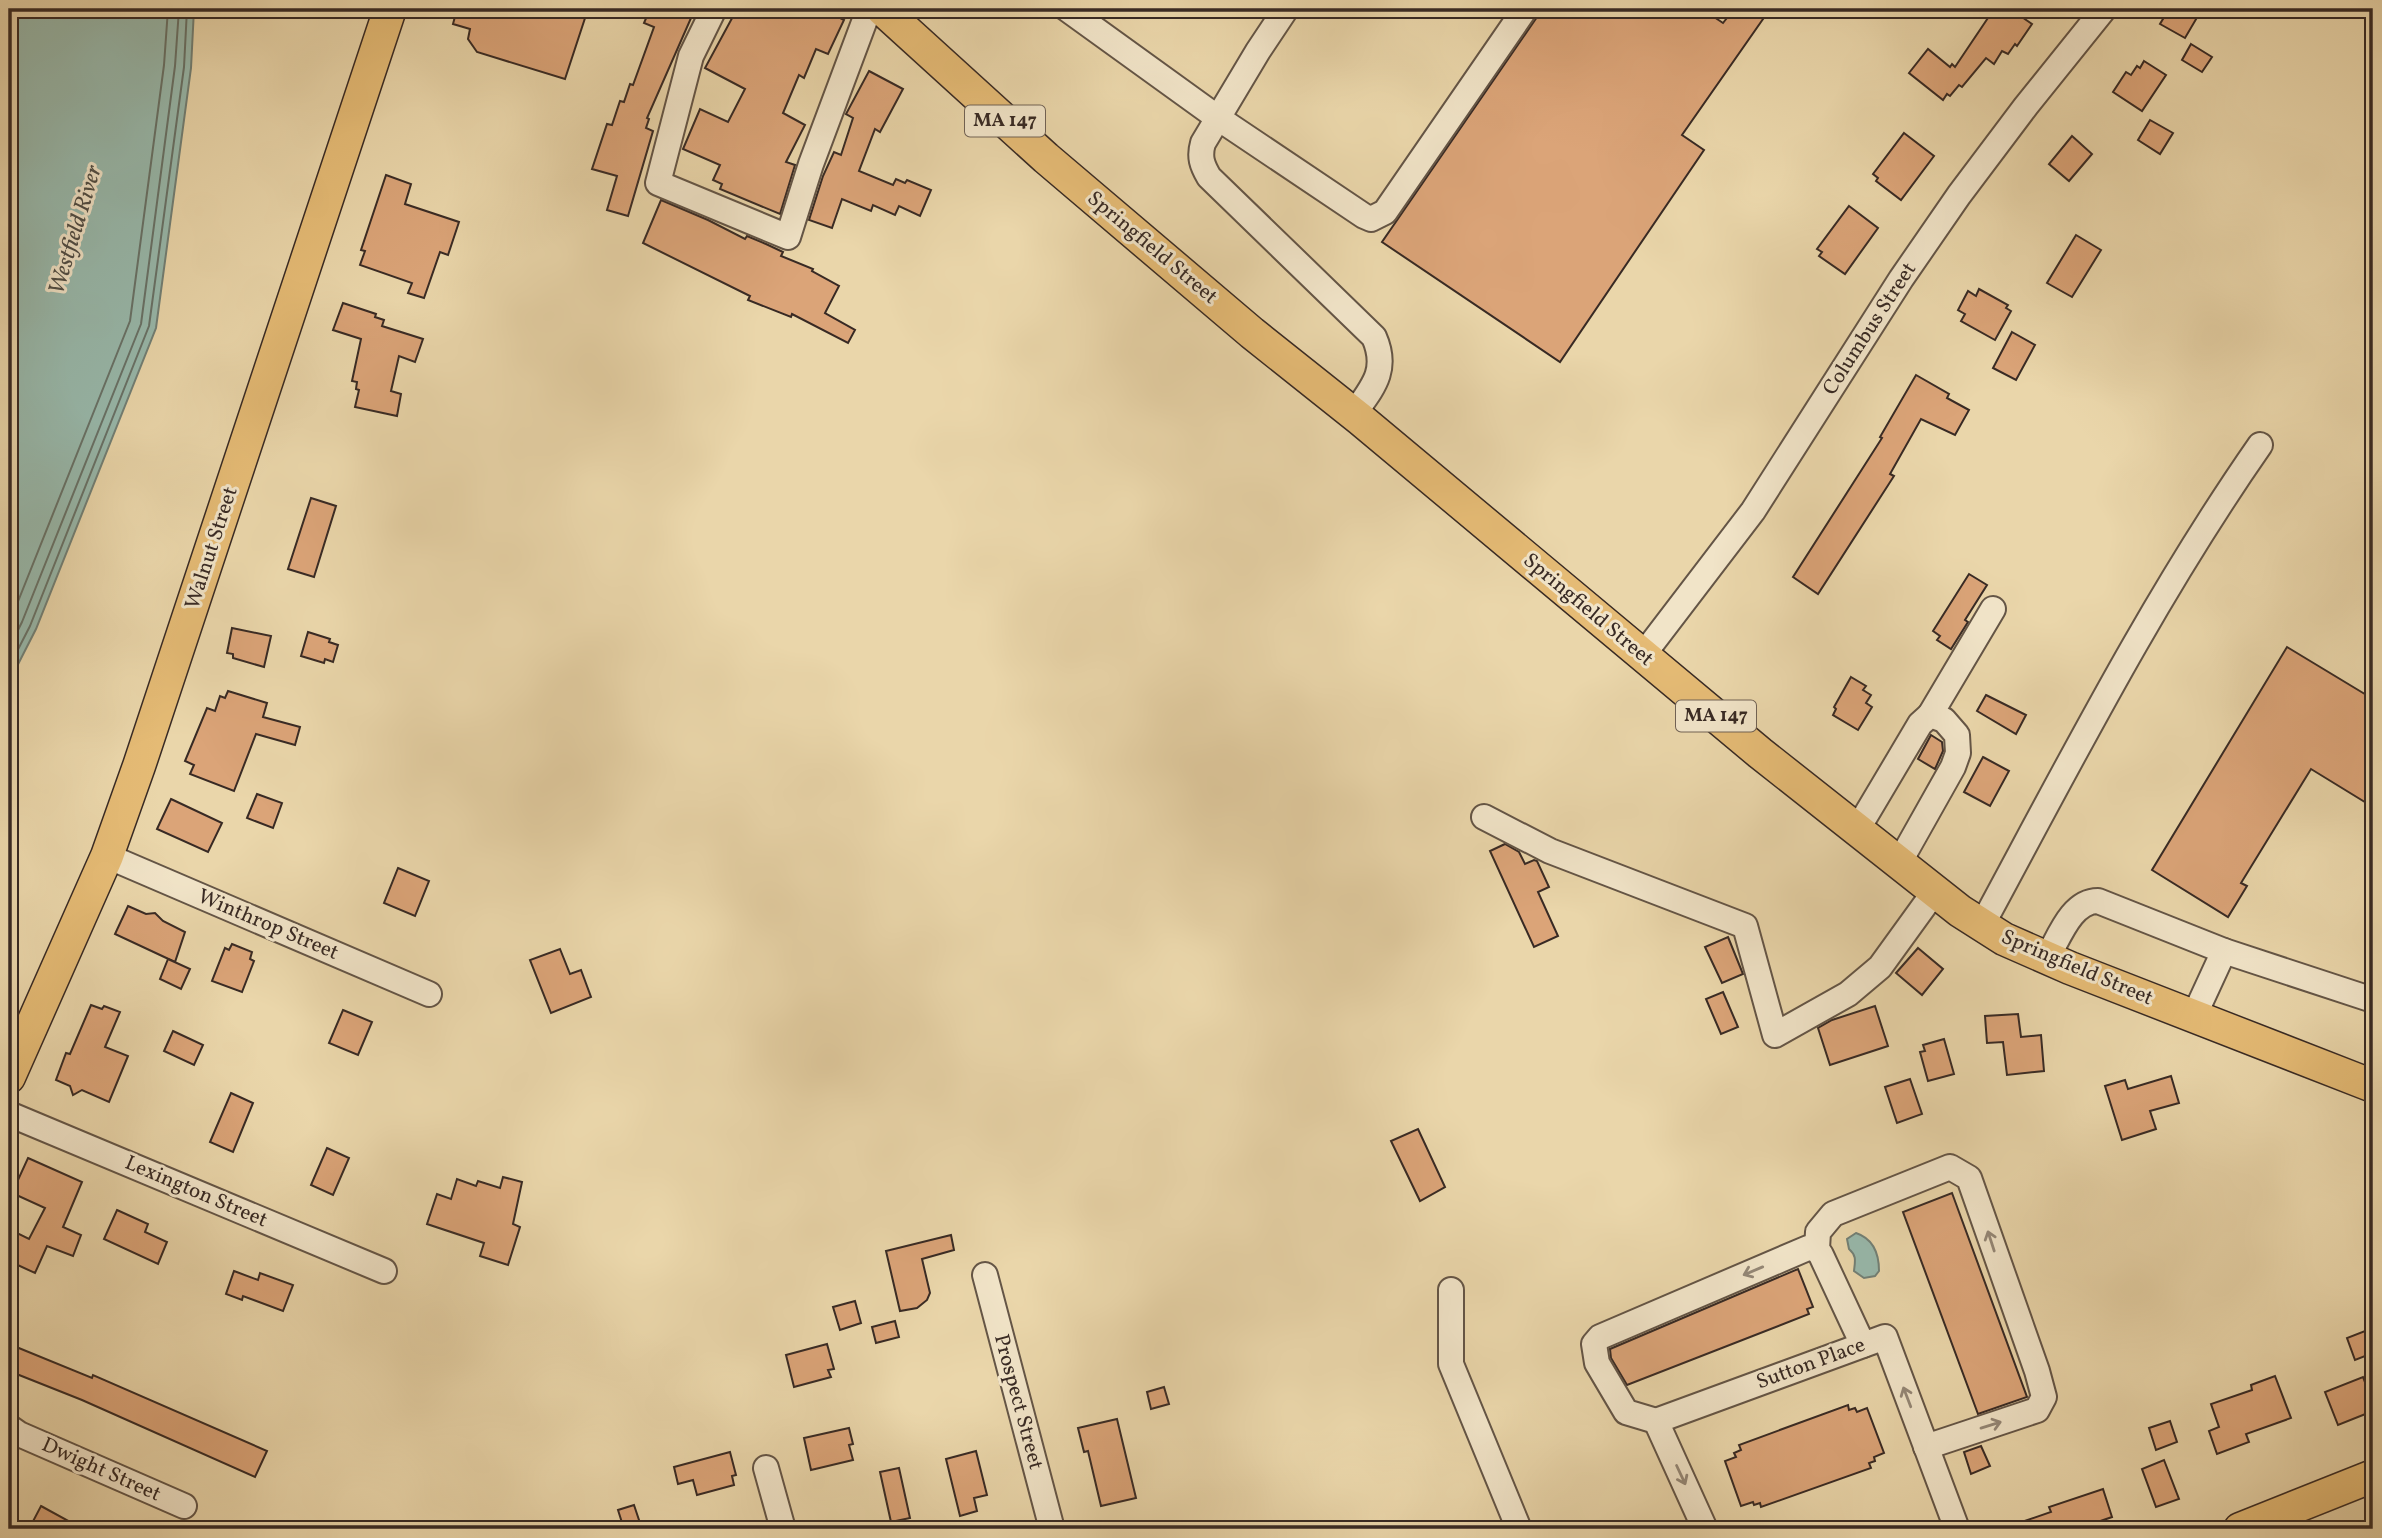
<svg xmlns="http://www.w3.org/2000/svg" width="2382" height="1538" font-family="Vollkorn,serif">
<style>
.water{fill:#98b9ac;stroke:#728076;stroke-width:2}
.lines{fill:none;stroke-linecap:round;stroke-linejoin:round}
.shore{stroke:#687268;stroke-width:2}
.building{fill:#dba478;stroke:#382a24;stroke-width:2}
.minor-casing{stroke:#645546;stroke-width:28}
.major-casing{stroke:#382a24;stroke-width:35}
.minor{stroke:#f1e4c8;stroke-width:24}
.major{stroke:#e5bb75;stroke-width:32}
.oneway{stroke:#948776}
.labels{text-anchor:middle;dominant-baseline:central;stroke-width:6;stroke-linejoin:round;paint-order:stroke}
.shield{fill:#f1e4c8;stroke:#706255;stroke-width:2}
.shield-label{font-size:19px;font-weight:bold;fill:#382a24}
.street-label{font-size:21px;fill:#382a24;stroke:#f1e4c8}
.water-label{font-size:23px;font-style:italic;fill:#504e46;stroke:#f1e4c8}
</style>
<rect width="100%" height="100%" fill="#ead6aa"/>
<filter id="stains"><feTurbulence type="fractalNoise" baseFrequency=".00286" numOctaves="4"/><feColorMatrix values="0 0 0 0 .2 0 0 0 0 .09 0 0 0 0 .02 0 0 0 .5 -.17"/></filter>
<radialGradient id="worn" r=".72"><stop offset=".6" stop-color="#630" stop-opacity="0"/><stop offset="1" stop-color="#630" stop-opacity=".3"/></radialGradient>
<!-- water -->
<g class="water">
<polygon points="9,9 194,9 191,68 156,328 36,629 9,682"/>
<path d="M1856 1233C1874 1239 1879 1254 1879 1271L1875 1276 1864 1278 1854 1271C1855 1261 1857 1256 1849 1249L1847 1239Z"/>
</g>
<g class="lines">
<!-- shore -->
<g class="shore">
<polyline points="9,624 130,321 164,65 168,9"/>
<polyline points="9,648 22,622 141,324 175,66 179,9"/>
<polyline points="9,667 30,626 149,326 184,67 187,9"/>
</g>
</g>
<!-- building -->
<g class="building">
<polygon points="457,9 588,9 565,79 477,52 468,39 470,29 453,24"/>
<polygon points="650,9 695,9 647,118 649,119 646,128 653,131 628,216 607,210 617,176 592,169 607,124 612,125 620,101 624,102 630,84 633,85 654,27 644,23"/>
<polygon points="737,9 823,9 844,20 828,54 816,49 804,78 799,75 783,113 805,125 786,162 795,165 780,214 720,189 722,184 713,180 720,165 683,149 700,109 728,122 745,89 705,68"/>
<polygon points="1540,9 1702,9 1723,23 1734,9 1770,9 1682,135 1704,150 1560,362 1382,242 1537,17"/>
<polygon points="1994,9 2010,9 2032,24 2017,46 2015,44 2008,54 2002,51 1994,64 1986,58 1962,87 1959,85 1950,96 1947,94 1943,100 1909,73 1928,49 1950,67 1952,64 1955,67"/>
<polygon points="2169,9 2202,9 2185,38 2160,24"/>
<polygon points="2191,44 2212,57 2202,72 2182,60"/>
<polygon points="2144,61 2166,75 2142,111 2113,92 2126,72 2131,75 2137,66 2140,68"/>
<polygon points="869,71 903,89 880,132 875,129 859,171 893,185 896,179 905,183 907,180 931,190 920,216 899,206 895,215 873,205 871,211 842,199 832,228 809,220 823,176 834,152 841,155 853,118 846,114"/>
<polygon points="2150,120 2173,133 2160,154 2138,140"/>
<polygon points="1904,133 1934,156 1901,200 1876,181 1878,178 1873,174"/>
<polygon points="2072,136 2092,154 2069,181 2049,164"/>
<polygon points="386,175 411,184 405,204 459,222 448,255 440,252 424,298 408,293 412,283 360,265 365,251 361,250"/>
<polygon points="661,200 708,220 745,239 747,236 766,244 783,252 781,256 813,269 812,271 839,286 825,313 855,330 848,343 792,314 791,317 748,300 750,296 643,243"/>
<polygon points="1849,206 1878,228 1845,274 1819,256 1822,252 1817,249"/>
<polygon points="2076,235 2101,250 2072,297 2047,283"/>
<polygon points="1979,289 2008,305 2006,308 2011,311 1995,340 1961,321 1965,314 1958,310 1968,291 1976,296"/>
<polygon points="343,303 376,314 375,317 384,320 382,326 423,339 415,362 399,356 391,391 401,394 397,416 355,407 359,390 356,389 357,382 352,381 361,339 333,330"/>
<polygon points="2012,332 2035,345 2016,380 1993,368"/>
<polygon points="1916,375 1949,394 1947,398 1969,410 1955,435 1921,419 1890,474 1894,476 1818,594 1793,577 1882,438 1880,437"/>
<polygon points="311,498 336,506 314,577 288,569"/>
<polygon points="1969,574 1987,585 1965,620 1968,622 1951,649 1937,640 1940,636 1933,631"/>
<polygon points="232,628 271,636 264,667 233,658 233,654 227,653"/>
<polygon points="308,632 330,639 329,642 338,645 333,662 325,659 324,663 301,656"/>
<polygon points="2287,647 2373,699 2373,807 2311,769 2241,883 2247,886 2228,917 2152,870"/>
<polygon points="1851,677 1866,686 1863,690 1871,695 1866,703 1872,707 1858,730 1833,715 1836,709 1834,707"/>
<polygon points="228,691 267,703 263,717 300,727 295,745 256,734 234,791 190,774 194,765 185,761 207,708 215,711 220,696 225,698"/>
<polygon points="1986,695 2026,715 2016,734 1977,711"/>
<polygon points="1931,735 1942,742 1943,751 1935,769 1918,759"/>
<polygon points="1983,757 2009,771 1990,806 1964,792"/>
<polygon points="257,794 282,803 273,828 247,818"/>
<polygon points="171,799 222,823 208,852 157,829"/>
<polygon points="1505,844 1519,852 1525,864 1534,860 1537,861 1549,887 1538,892 1558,936 1534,947 1490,851"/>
<polygon points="398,868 429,881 415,916 384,903"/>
<polygon points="128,906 146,914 155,913 163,921 185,932 175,962 115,934"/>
<polygon points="1728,937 1743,974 1722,983 1705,947"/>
<polygon points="232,944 252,952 250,959 254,961 242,992 212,981 225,948 229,950"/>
<polygon points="1918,948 1943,969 1922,995 1896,973"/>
<polygon points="560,949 570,974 581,970 591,997 551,1013 530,960"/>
<polygon points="168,959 190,969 181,989 160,979"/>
<polygon points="1723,992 1738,1027 1721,1034 1706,999"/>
<polygon points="91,1005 102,1009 104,1006 120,1012 105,1047 128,1056 109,1102 82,1090 73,1095 70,1086 56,1080 66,1053 70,1054"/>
<polygon points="1875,1006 1888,1046 1830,1065 1818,1028 1832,1020"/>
<polygon points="343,1010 372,1022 358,1055 329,1043"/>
<polygon points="2018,1014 2021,1037 2041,1035 2044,1071 2007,1075 2003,1042 1987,1043 1985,1016"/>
<polygon points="173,1031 203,1045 194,1065 164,1051"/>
<polygon points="1944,1039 1954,1074 1928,1081 1920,1052 1925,1051 1923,1045"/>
<polygon points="2171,1076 2179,1103 2150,1111 2156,1129 2122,1140 2105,1086 2125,1080 2128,1089"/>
<polygon points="1910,1079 1922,1114 1897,1123 1885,1087"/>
<polygon points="231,1093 253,1103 233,1152 210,1142"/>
<polygon points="1418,1129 1445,1187 1420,1201 1391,1141"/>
<polygon points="327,1148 349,1158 333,1195 311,1185"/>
<polygon points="28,1158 82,1182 63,1227 81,1235 73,1256 47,1246 35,1273 9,1261 9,1229 29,1239 45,1208 12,1193"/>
<polygon points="503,1177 522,1182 513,1224 520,1227 508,1265 480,1256 484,1243 427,1224 437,1194 451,1199 457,1179 476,1186 478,1181 500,1188"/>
<polygon points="1952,1193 2027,1397 1978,1414 1903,1212"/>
<polygon points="117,1210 148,1224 145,1232 167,1242 158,1264 104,1239"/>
<polygon points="951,1235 954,1250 922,1259 930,1293 927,1300 917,1308 900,1311 886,1251"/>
<polygon points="1798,1269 1813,1307 1807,1309 1809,1314 1627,1385 1611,1358 1610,1349"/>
<polygon points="234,1271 258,1280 260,1273 293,1285 283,1311 243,1296 242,1300 226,1294"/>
<polygon points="855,1301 861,1323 840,1330 833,1307"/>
<polygon points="895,1321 899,1337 876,1343 872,1327"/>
<polygon points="2365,1331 2373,1353 2355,1360 2347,1338"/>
<polygon points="9,1344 92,1378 93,1375 267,1451 255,1477 82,1400 9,1371"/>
<polygon points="827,1344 834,1369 828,1370 831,1377 794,1387 786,1355"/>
<polygon points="2275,1376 2291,1418 2246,1434 2249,1442 2217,1454 2209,1431 2219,1427 2211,1404 2252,1390 2251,1385"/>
<polygon points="2363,1377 2373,1404 2373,1411 2338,1425 2325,1392"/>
<polygon points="1164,1387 1169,1404 1151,1409 1147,1392"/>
<polygon points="1848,1405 1849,1410 1855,1408 1857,1412 1867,1408 1884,1453 1874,1457 1875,1461 1869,1463 1871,1468 1761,1507 1760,1503 1754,1505 1753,1502 1741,1506 1725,1461 1736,1457 1734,1453 1741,1450 1739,1445"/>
<polygon points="1117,1419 1136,1498 1101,1506 1088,1451 1084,1452 1078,1428"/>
<polygon points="2170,1421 2177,1442 2156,1450 2149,1428"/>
<polygon points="849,1428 853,1444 849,1445 853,1460 811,1470 804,1438"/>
<polygon points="1981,1446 1990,1466 1971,1474 1964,1452"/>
<polygon points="976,1451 987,1495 974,1498 977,1511 960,1516 946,1459"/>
<polygon points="730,1452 736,1475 732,1476 734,1485 697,1495 693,1480 678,1484 674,1467"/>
<polygon points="2164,1460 2179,1499 2156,1507 2142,1469"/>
<polygon points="899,1468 910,1518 891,1522 880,1472"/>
<polygon points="2103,1489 2112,1517 2077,1529 2011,1529 2010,1526 2051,1512 2049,1507"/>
<polygon points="634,1505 642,1529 624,1529 618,1510"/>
<polygon points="41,1506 83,1529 29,1529"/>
</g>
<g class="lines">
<defs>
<g id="minor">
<polyline points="714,9 691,56 658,183 788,237 811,164 869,9"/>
<polyline points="1067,9 1218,118 1364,216 1371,219 1385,212 1525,9"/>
<path d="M1286 9 1258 51 1203 143C1199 157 1202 165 1209 177L1374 337C1389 371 1372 388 1353 415"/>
<polyline points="1643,655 1753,511 1901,279 1959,195 2026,106 2104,9"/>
<polyline points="1930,715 1993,609"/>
<polyline points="1484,817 1550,851 1745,926 1775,1035 1848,994 1880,967 1935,891"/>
<polyline points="1857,830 1920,724 1930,715 1944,720 1957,735 1958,753 1953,767 1899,863"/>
<polyline points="107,856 429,994"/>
<path d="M1982 925C2070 762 2154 597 2260 445"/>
<path d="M2047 958C2059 938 2071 901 2098 901L2224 951 2373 1000"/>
<polyline points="2194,1016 2224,951"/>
<polyline points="9,1114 384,1271"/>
<polyline points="985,1275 1052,1529"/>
<polyline points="1451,1290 1451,1364 1519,1529"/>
<polyline points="1863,1345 1821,1255 1817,1249 1818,1232 1833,1214 1950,1167 1969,1178 2037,1371 2044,1397 2037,1410 1926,1447"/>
<polyline points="1656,1421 1885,1337 1957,1529"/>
<polyline points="1656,1421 1626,1412 1597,1363 1594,1344 1600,1337 1808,1248 1817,1249"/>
<polyline points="1656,1421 1705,1529"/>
<polyline points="9,1427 19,1434 184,1506"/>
<polyline points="766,1468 783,1529"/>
</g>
<g id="major">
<polyline points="882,9 1046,158 1252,333 1360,419 1760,753 1960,911 2004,939 2070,968 2373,1086"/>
<polyline points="9,1077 107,856 139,766 390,9"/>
<polyline points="2240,1529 2373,1476"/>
</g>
</defs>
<!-- minor casing -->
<use href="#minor" class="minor-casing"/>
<!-- major casing -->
<use href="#major" class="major-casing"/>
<!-- minor -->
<use href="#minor" class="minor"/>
<!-- major -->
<use href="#major" class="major"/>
</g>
<!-- one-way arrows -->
<defs><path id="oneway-shaft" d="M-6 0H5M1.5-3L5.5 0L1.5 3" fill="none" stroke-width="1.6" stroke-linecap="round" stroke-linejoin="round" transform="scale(1.75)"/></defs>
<g class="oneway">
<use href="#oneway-shaft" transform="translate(1991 1241) rotate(-108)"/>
<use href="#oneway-shaft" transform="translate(1753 1271) rotate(157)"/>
<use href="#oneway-shaft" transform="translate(1907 1397) rotate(-111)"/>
<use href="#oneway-shaft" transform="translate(1991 1425) rotate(-17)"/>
<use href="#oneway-shaft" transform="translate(1681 1475) rotate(65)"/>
</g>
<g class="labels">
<!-- shield labels -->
<g class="shield">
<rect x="965" y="105.5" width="80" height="31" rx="5"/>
<rect x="1676" y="700.5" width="80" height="31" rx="5"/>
</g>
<g class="shield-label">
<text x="1005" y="121">MA 147</text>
<text x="1716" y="716">MA 147</text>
</g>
<!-- street labels -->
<g class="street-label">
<text transform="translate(1152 248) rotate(40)">Springfield Street</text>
<text transform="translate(1870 329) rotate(-57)">Columbus Street</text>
<text transform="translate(212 548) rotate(-72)">Walnut Street</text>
<text transform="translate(1588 610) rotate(40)">Springfield Street</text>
<text transform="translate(268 925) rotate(23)">Winthrop Street</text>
<text transform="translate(2077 968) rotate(23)">Springfield Street</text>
<text transform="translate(196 1192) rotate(23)">Lexington Street</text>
<text transform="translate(1811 1364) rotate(-20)">Sutton Place</text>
<text transform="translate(1018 1402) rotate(75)">Prospect Street</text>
<text transform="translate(101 1470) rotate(24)">Dwight Street</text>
</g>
<!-- water labels -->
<g class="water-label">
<text transform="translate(76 230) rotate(-73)">Westfield River</text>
</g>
</g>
<!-- margin -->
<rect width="2382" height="1538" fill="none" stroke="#ead6aa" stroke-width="35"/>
<rect x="10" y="10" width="2361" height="1517" fill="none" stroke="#382a24" stroke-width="3.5"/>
<rect x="18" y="18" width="2347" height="1503" fill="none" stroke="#382a24" stroke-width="2"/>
<rect width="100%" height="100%" filter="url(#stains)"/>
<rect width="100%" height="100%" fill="url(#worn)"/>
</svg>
